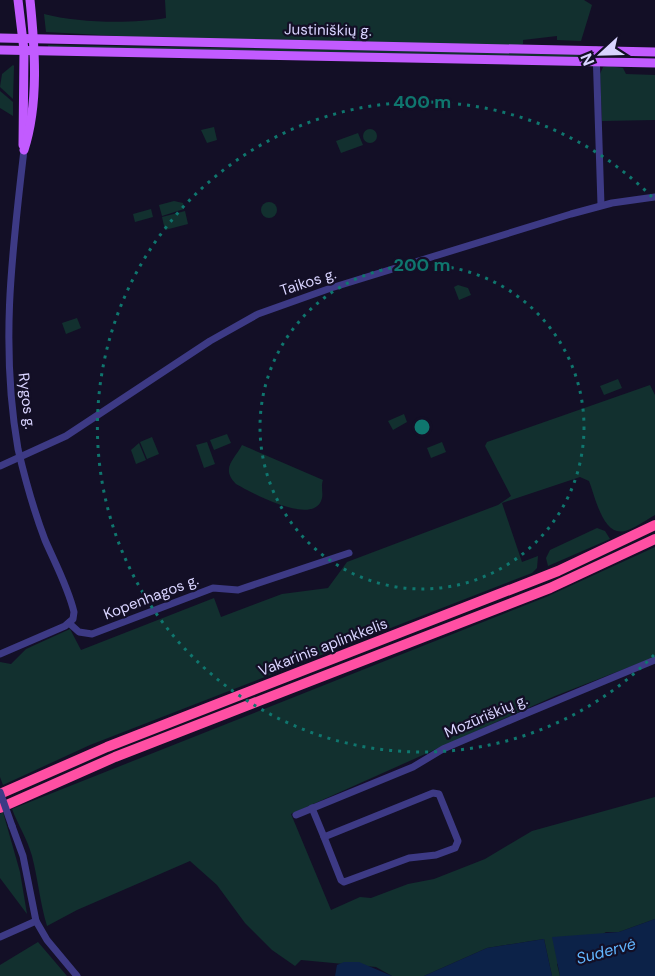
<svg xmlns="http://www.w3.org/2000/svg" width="655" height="976" font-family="'DM Sans',sans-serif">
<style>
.green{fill:#12302f}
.water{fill:#0c2248}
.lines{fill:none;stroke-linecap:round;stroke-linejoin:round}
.minor{stroke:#3d3a85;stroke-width:7}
.major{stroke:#c25bff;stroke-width:9}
.highway{stroke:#ff4fa3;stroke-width:10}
.minor-bridge{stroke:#3d3a85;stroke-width:7}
.ring{fill:none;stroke:#0f766e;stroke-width:3;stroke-dasharray:3 6}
.labels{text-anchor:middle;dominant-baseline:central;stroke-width:4.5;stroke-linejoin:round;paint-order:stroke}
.street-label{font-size:15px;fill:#d9d4ff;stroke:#130f26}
.water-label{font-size:16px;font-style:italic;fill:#62b6ff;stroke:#130f26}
.centre{fill:#0f766e;stroke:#130f26;stroke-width:3}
.ring-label{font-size:18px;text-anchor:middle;font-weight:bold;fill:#0f766e;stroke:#130f26;stroke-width:4.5;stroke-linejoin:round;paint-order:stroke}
</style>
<rect width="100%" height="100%" fill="#130f26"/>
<!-- green -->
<g class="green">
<path d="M165 0H584L592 5 581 41 557 40V36L523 40V44L513 46 154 38 46 32 44 14C78 23 131 24 166 18Z"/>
<polygon points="48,45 580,54 581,60 48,47"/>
<polygon points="13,65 14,66 13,99 0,87 2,74"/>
<polygon points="608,66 623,68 626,74 655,75 655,120 602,121 600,74 603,67"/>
<polygon points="0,91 13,102 13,116 0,108"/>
<polygon points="214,127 217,140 207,143 201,130"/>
<circle cx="370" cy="136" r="7"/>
<polygon points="358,133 363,145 341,153 336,141"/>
<polygon points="174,201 183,203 184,209 162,216 159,205"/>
<circle cx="269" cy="210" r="8"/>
<polygon points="151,209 153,217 135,222 133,214"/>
<polygon points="185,211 188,224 165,230 162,217"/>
<polygon points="458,285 468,288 471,295 459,300 454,287"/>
<polygon points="77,318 81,328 66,334 62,323"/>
<polygon points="618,379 622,388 604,395 600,386"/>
<path d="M650 385 655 395V515C646 520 635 528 625 531 603 537 595 496 589 481L580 477 502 503 522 562 538 556 537 568 532 573 90 745 3 785 0 777V662L11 664 26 649 70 629 81 650 214 598 221 617 282 594 328 588 347 562 498 505 511 496 485 446 487 442Z"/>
<polygon points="404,414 407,422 393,430 388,421"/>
<polygon points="227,434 231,443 214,450 210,440"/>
<polygon points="152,437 159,454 147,459 140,442"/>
<polygon points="207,442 215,464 204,468 196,445"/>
<polygon points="442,442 446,452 431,458 427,448"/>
<polygon points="139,443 146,460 136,464 131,450"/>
<path d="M242 445 323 480C320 488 325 495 320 503 307 523 252 493 236 484 220 468 235 459 242 445Z"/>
<polygon points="597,528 605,531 610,539 548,566 546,558 550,550"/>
<path d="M655 547V657L555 696 291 814 331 910 360 897 371 898 408 884 434 879 485 859 532 831 655 797V919L619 932H606L557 964 560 976H552L544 939 487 948 424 976H392L376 967 301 960 295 966 272 950 245 923 217 885 190 861 77 910 47 926C40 903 38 879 32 856 27 838 18 825 12 809L546 597Z"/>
<polygon points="3,812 20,872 27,914 0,878 0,814"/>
<polygon points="38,942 67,976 0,976 0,965"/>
</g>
<!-- water -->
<g class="water">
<polygon points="655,919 655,976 560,976 552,937 619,932"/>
<polygon points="544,939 552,976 424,976 487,948"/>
<polygon points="344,962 359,962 392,976 335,976 337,965"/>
</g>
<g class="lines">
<!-- minor -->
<g class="minor">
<polyline points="596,50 601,205"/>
<polyline points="0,466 66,436 210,341 258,314 331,288 571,214 612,203 655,197"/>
<polyline points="69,623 79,632 92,634 213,588 238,590 349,553"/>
<path d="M0 654 65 626 73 619 74 612C68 587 55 563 45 540 34 511 25 479 18 449 0 346 12 253 24 150"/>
<polygon points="433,793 439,794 458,841 455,848 436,855 409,858 344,882 341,880 324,837"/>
<polyline points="312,808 324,837"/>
<polyline points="296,815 413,767 443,749 520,716 655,660"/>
<polyline points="12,826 23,856 36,921 47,940 77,976"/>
<polyline points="0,937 36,921"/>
</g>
<!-- major -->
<g class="major">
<polyline points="18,0 24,50 23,145"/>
<polyline points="0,38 655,52"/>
<polyline points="0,50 655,63"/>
<path d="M24 150C39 103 35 49 30 0"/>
</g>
<!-- highway -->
<g class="highway">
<polyline points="0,794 107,747 558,571 655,525"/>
<polyline points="0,808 115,757 550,588 655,539"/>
</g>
<!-- minor-bridge -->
<polyline class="minor-bridge" points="0,792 12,826"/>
</g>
<!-- distance rings -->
<g class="ring">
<circle cx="422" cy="427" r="162"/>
<path d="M654 655A325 325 0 1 1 654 199"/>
</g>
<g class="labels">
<!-- street labels -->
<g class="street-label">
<text transform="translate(328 30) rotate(1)">Justiniškių g.</text>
<text transform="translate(308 282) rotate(-18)">Taikos g.</text>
<text transform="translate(27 401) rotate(83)">Rygos g.</text>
<text transform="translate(151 597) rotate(-21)">Kopenhagos g.</text>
<text transform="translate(323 647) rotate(-21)">Vakarinis aplinkkelis</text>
<text transform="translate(486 716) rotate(-23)">Mozūriškių g.</text>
</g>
<!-- water labels -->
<g class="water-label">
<text transform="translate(606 951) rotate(-15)">Sudervė</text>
</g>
</g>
<circle cx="422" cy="427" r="9" class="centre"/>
<g class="ring-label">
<text x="422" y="108">400 m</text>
<text x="422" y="271">200 m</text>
</g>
<!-- north arrow -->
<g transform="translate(601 54) rotate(248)" stroke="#130f26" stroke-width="4.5" paint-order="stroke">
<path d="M0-4.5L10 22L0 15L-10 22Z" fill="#d9d4ff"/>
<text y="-9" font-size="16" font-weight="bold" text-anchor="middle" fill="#d9d4ff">N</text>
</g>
</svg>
